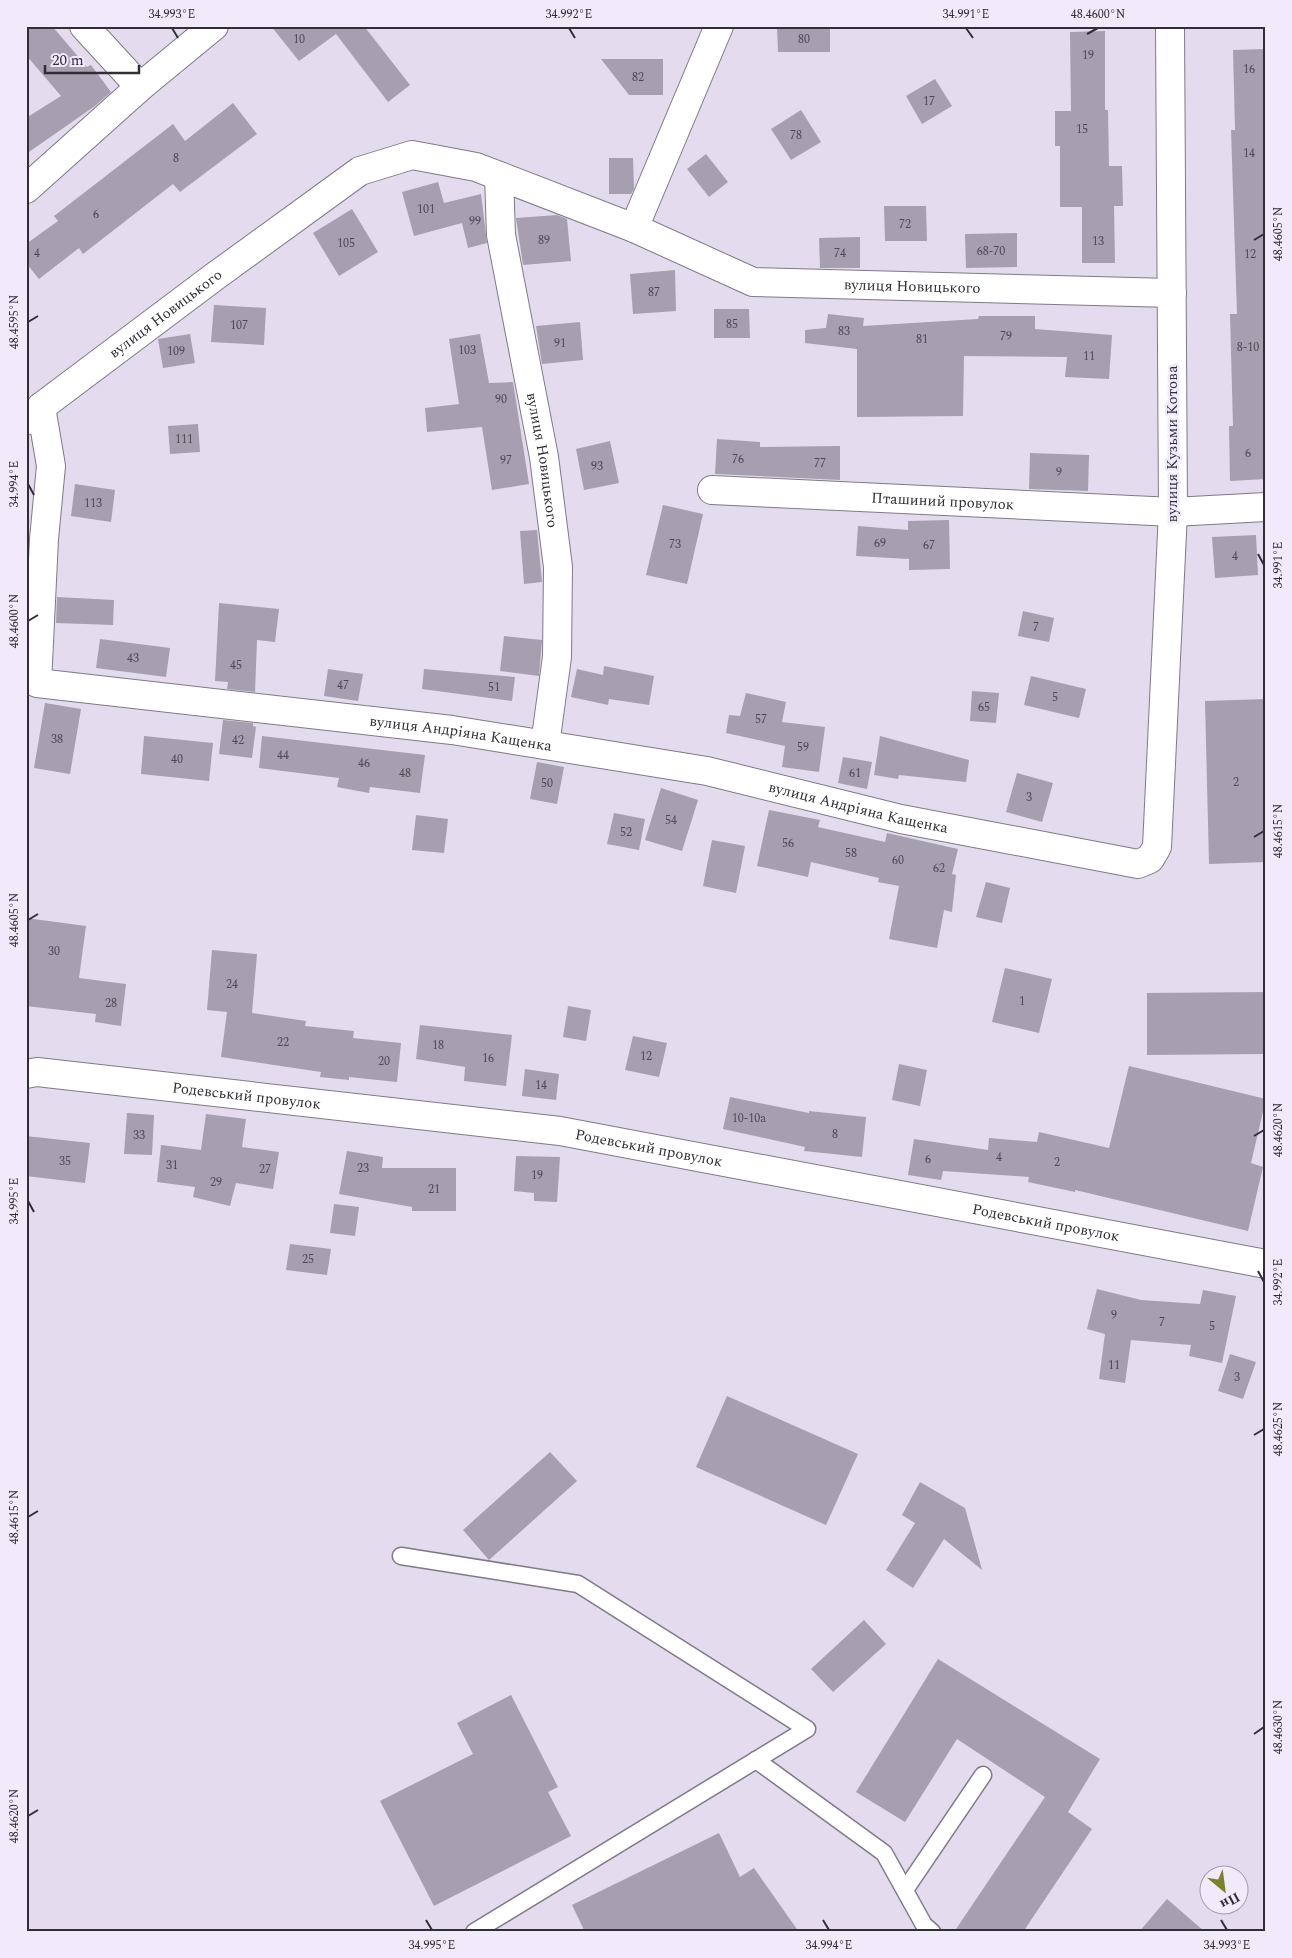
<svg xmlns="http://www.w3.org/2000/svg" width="1292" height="1958" font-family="Spectral,serif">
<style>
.building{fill:#a69faf}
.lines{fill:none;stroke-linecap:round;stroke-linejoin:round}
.service-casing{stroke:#7f7988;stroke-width:19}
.minor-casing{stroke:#7f7988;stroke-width:30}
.service{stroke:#fff;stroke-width:16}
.minor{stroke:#fff;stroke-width:28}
.ticks{fill:none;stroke:#312e35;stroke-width:2}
.labels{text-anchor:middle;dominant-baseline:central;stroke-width:5;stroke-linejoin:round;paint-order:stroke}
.number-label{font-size:12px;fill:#4e4a54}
.street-label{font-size:15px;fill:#312e35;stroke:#f1eafb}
.neatline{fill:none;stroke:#312e35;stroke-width:2}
.ticks-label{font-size:12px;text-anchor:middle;fill:#312e35}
</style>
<rect width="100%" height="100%" fill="#e4dcee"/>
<!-- building -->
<g class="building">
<polygon points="26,26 52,26 87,67 91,65 111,92 95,106 26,154 26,118 61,96 26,55"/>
<polygon points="271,26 364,26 410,85 388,102 336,34 299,61"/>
<polygon points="777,26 830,26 830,52 778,52"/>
<polygon points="1105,31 1105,110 1108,110 1109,166 1122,166 1123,206 1114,206 1115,263 1082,263 1082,207 1060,207 1060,146 1055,146 1055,111 1071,111 1070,32"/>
<polygon points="1266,49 1266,479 1230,481 1229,426 1233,426 1230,314 1237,314 1231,130 1235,130 1233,50"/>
<polygon points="601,59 663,59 663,95 629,95"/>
<polygon points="935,79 952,106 922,124 906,96"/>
<polygon points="233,103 257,134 180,192 173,184 83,254 79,248 39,279 26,263 26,244 58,221 54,216 173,124 185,141"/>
<polygon points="801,110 821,142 791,160 771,129"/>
<polygon points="706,154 728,182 709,197 687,169"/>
<polygon points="609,158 633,158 634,189 631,194 609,194"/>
<polygon points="438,182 444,203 481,194 487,243 468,248 462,223 414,236 402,192"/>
<polygon points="884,206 926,206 927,241 885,241"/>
<polygon points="352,209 378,252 339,276 313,233"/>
<polygon points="557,215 567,219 571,261 523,265 516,218"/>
<polygon points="1017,233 1017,267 966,268 965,234"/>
<polygon points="860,237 860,268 820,268 819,238"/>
<polygon points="675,270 676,311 633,314 630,274"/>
<polygon points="214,305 266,308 264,345 211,342"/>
<polygon points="714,309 749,309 750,338 714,338"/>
<polygon points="828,314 864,318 863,326 978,319 979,316 1035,316 1035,329 1112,335 1109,379 1065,377 1067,357 964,356 963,416 857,417 857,349 805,343 805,330 826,328"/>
<polygon points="580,322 583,360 542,364 536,326"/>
<polygon points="190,334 195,363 163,368 158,339"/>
<polygon points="480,334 489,383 513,382 529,484 492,490 482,427 427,432 425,408 459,404 449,339"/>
<polygon points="198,424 200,452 170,454 168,426"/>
<polygon points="717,439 760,442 760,447 840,446 840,480 715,474"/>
<polygon points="610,441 619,483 584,490 576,449"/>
<polygon points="1030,453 1089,455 1088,491 1029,489"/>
<polygon points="75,484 115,490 111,522 71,516"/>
<polygon points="663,505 703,514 687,584 646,575"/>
<polygon points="949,520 950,569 909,570 909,559 856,556 858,526 908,530 908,521"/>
<polygon points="537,530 542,582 524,584 520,531"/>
<polygon points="1256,535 1258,575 1215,578 1212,537"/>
<polygon points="57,597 114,600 113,625 56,623"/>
<polygon points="219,603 279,609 275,642 257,640 255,692 227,689 228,682 215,681"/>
<polygon points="1023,611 1054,618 1049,642 1018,636"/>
<polygon points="504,636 542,640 539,676 500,671"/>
<polygon points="100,639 170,648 166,677 96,668"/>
<polygon points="604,666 654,676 649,705 609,699 608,705 571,697 577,669 603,675"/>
<polygon points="328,669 363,674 358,701 324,696"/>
<polygon points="424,669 515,677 512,701 422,689"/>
<polygon points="1031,676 1086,689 1079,718 1024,705"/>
<polygon points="972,691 999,693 996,723 970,721"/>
<polygon points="746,693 786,702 782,722 825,727 819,772 782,767 785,746 726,733 729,715 740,716"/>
<polygon points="1266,699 1266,862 1209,864 1205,701"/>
<polygon points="45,703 81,709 70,774 34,768"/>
<polygon points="223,720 253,723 253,726 256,727 252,758 219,754"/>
<polygon points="144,736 213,743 209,781 141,774"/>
<polygon points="262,736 425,755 420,793 370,787 369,793 337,787 339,778 259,768"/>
<polygon points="880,736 969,760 966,782 899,775 898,779 874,775"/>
<polygon points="843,757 872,762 867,789 838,783"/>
<polygon points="537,762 564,767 557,804 530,799"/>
<polygon points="1017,773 1053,783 1042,822 1006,812"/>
<polygon points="661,788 698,800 682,851 645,840"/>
<polygon points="769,810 820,820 818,827 885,842 887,833 958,849 952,874 956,875 952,912 944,910 937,948 889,939 899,886 878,882 879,878 811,862 808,877 757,866"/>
<polygon points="614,813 645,819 639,850 607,844"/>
<polygon points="416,815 448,819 444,853 412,850"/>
<polygon points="712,840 745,846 736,893 703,886"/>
<polygon points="986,882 1010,888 1002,923 976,917"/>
<polygon points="26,918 86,926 79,978 126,984 121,1026 95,1022 96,1014 26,1006"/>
<polygon points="212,950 257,954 252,1013 306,1021 305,1026 354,1031 353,1038 401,1043 397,1082 349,1077 349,1080 320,1077 321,1072 221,1057 227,1012 207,1010"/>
<polygon points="1005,968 1052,979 1039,1033 992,1022"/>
<polygon points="1266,992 1266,1054 1147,1055 1147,993"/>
<polygon points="568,1006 591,1010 586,1041 563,1037"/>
<polygon points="420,1025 512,1035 506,1086 464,1081 465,1067 416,1059"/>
<polygon points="633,1036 667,1043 659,1077 625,1070"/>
<polygon points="899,1064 927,1070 920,1106 892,1100"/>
<polygon points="1129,1066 1266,1099 1251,1163 1263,1167 1248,1231 1075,1190 1075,1192 1028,1182 1029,1177 943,1171 941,1180 908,1175 914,1139 988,1150 989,1138 1037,1142 1039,1132 1109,1148"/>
<polygon points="525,1069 559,1074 556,1100 522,1096"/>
<polygon points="730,1097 809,1113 809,1111 866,1117 862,1157 804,1151 805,1147 723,1129"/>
<polygon points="127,1113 154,1115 152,1155 124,1154"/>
<polygon points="206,1114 246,1119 242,1147 279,1152 273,1189 236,1183 230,1206 193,1197 195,1187 157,1182 161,1145 201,1150"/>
<polygon points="26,1136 90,1143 85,1183 26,1176"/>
<polygon points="347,1151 383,1157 382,1168 456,1168 456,1211 412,1211 412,1207 339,1194"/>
<polygon points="516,1156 560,1157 557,1202 534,1201 534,1193 514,1191"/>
<polygon points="334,1204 359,1207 355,1236 330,1233"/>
<polygon points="290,1244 331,1249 327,1275 286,1270"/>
<polygon points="1097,1289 1141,1300 1200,1304 1203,1290 1236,1296 1222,1363 1189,1356 1191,1345 1131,1340 1125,1383 1099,1379 1105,1334 1087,1329"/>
<polygon points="1230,1354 1256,1362 1243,1399 1218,1391"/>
<polygon points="727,1396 858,1454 826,1525 696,1467"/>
<polygon points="550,1452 577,1481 489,1560 463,1530"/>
<polygon points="920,1482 965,1508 982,1570 944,1539 913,1588 886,1570 915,1523 902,1515"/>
<polygon points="864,1620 886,1644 833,1692 811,1669"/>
<polygon points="938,1659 1100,1759 1068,1812 1092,1829 1023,1932 954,1932 1045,1797 957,1739 905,1822 856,1792"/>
<polygon points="511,1695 558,1787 548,1792 571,1836 434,1906 380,1801 473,1754 457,1723"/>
<polygon points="719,1833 740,1877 754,1868 799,1932 585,1932 572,1905"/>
<polygon points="1167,1899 1205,1932 1139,1932"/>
</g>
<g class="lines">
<defs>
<g id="service">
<polyline points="401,1556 578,1584 807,1729 474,1932"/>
<polyline points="756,1760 884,1853 924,1925 932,1932"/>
<polyline points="905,1890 983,1775"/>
</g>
<g id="minor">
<polyline points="84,26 140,87"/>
<path id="s1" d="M499 176 501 235 544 457 558 567 557 657 545 745"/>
<polyline points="26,189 140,87 214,26"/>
<polyline points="634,228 719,26"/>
<path id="s2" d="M41 407 51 466 44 539 37 683 452 730 707 771 901 819 1138 864 1150 859 1157 847 1173 512 1170 26"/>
<path id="s3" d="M28 420 41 407 214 277 360 171 412 155 476 167 634 228 753 282 1172 293"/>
<path id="s4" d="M712 490 1173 512 1266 507"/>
<path id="s5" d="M26 1074 37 1072 560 1131 1266 1264"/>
</g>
</defs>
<!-- service casing -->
<use href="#service" class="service-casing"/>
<!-- minor casing -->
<use href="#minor" class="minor-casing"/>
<!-- service -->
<use href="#service" class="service"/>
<!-- minor -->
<use href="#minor" class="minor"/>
</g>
<!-- ticks -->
<path class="ticks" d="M172 28 178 38M569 28 575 38M966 28 973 38M1087 34 1098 28M1254 240 1264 234M28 322 38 316M28 484 34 495M1258 554 1264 565M28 621 38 615M1254 837 1264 831M28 920 38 914M1254 1136 1264 1130M28 1201 34 1212M1258 1271 1264 1282M1254 1435 1264 1429M28 1517 38 1511M1254 1734 1264 1727M28 1816 38 1810M426 1920 432 1930M823 1920 829 1930M1221 1920 1227 1930"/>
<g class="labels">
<!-- number labels -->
<g class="number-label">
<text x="299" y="39">10</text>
<text x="804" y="39">80</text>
<text x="1088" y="55">19</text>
<text x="1249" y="69">16</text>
<text x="638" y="77">82</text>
<text x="929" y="101">17</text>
<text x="1082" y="129">15</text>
<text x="796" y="135">78</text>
<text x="1249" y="153">14</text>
<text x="176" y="158">8</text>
<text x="426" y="209">101</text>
<text x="96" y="214">6</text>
<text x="475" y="221">99</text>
<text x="905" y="224">72</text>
<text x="544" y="240">89</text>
<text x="1098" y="241">13</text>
<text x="346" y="243">105</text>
<text x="991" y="251">68-70</text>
<text x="37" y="253">4</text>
<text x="840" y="253">74</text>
<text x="1250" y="254">12</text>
<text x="654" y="292">87</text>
<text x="732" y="324">85</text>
<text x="239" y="325">107</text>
<text x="844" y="331">83</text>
<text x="1006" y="336">79</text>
<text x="922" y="339">81</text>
<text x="560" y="343">91</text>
<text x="1248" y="347">8-10</text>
<text x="467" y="350">103</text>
<text x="176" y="351">109</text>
<text x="1089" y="356">11</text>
<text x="501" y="399">90</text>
<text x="184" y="439">111</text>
<text x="1248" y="453">6</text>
<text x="738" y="459">76</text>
<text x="506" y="460">97</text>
<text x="820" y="463">77</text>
<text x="597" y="466">93</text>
<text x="1059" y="472">9</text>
<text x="93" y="503">113</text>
<text x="880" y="543">69</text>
<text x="675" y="544">73</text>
<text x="929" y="545">67</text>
<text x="1235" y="556">4</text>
<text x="1036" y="627">7</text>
<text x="133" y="658">43</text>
<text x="236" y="665">45</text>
<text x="343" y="685">47</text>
<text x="494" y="687">51</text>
<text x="1055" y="697">5</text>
<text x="984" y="707">65</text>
<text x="761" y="719">57</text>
<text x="57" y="739">38</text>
<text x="238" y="740">42</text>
<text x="803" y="747">59</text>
<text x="283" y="755">44</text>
<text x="177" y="759">40</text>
<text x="364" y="763">46</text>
<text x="405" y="773">48</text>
<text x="855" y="773">61</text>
<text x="1236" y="782">2</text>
<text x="547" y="783">50</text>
<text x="1029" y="797">3</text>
<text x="671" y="820">54</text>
<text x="626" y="832">52</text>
<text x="788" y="843">56</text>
<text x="851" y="853">58</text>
<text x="898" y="860">60</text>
<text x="939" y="868">62</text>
<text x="54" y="951">30</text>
<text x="232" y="984">24</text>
<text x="1022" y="1001">1</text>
<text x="111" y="1003">28</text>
<text x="283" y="1042">22</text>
<text x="438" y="1045">18</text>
<text x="646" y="1056">12</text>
<text x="488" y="1058">16</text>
<text x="384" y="1061">20</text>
<text x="541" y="1085">14</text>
<text x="749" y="1118">10-10а</text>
<text x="835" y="1134">8</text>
<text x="139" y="1135">33</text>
<text x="999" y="1157">4</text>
<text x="928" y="1159">6</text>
<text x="65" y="1161">35</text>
<text x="1057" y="1162">2</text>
<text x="172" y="1165">31</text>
<text x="363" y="1168">23</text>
<text x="265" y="1169">27</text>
<text x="537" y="1175">19</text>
<text x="216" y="1182">29</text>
<text x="434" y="1189">21</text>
<text x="308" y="1259">25</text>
<text x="1114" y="1315">9</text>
<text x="1162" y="1322">7</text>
<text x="1212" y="1326">5</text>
<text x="1114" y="1365">11</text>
<text x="1237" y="1377">3</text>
</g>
<!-- street labels -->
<g class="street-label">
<text stroke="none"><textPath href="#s3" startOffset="994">вулиця Новицького</textPath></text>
<text stroke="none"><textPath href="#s3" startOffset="174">вулиця Новицького</textPath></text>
<text transform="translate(1172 444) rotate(-90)">вулиця Кузьми Котова</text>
<text stroke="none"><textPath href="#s1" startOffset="288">вулиця Новицького</textPath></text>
<text stroke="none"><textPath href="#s4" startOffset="231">Пташиний провулок</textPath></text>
<text stroke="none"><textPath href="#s2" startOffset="704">вулиця Андріяна Кащенка</textPath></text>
<text stroke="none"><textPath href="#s2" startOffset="1109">вулиця Андріяна Кащенка</textPath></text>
<text stroke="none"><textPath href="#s5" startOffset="222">Родевський провулок</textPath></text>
<text stroke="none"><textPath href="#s5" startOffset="628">Родевський провулок</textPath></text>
<text stroke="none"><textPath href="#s5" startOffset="1032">Родевський провулок</textPath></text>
</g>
</g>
<!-- border -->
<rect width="1292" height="1958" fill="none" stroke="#f1eafb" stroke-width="55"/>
<!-- north arrow -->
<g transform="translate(1224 1890) rotate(151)"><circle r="24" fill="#f1eafb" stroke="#a49fac"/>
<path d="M0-4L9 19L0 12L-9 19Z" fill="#7d812b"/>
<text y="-8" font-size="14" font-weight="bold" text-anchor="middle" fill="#312e35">Пн</text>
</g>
<!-- scale -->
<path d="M45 65v8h94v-8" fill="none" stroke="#312e35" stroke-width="2.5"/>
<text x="52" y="65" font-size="15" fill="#312e35" stroke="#f1eafb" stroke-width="4" paint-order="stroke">20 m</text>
<rect x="28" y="28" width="1236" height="1902" class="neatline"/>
<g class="ticks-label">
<text x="172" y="18">34.993°E</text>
<text x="569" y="18">34.992°E</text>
<text x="966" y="18">34.991°E</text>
<text x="1098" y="18">48.4600°N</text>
<text transform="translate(1278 234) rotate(-90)" y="4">48.4605°N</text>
<text transform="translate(14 322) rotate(-90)" y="4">48.4595°N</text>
<text transform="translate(14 484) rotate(-90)" y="4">34.994°E</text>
<text transform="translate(1278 565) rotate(-90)" y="4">34.991°E</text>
<text transform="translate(14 621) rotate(-90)" y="4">48.4600°N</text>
<text transform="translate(1278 831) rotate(-90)" y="4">48.4615°N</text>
<text transform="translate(14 920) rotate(-90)" y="4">48.4605°N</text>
<text transform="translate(1278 1130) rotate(-90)" y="4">48.4620°N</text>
<text transform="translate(14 1201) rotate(-90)" y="4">34.995°E</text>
<text transform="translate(1278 1282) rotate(-90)" y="4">34.992°E</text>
<text transform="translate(1278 1429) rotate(-90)" y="4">48.4625°N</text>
<text transform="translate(14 1517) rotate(-90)" y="4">48.4615°N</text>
<text transform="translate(1278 1727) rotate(-90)" y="4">48.4630°N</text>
<text transform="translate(14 1816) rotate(-90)" y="4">48.4620°N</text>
<text x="432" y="1949">34.995°E</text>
<text x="829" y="1949">34.994°E</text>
<text x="1227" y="1949">34.993°E</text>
</g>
</svg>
